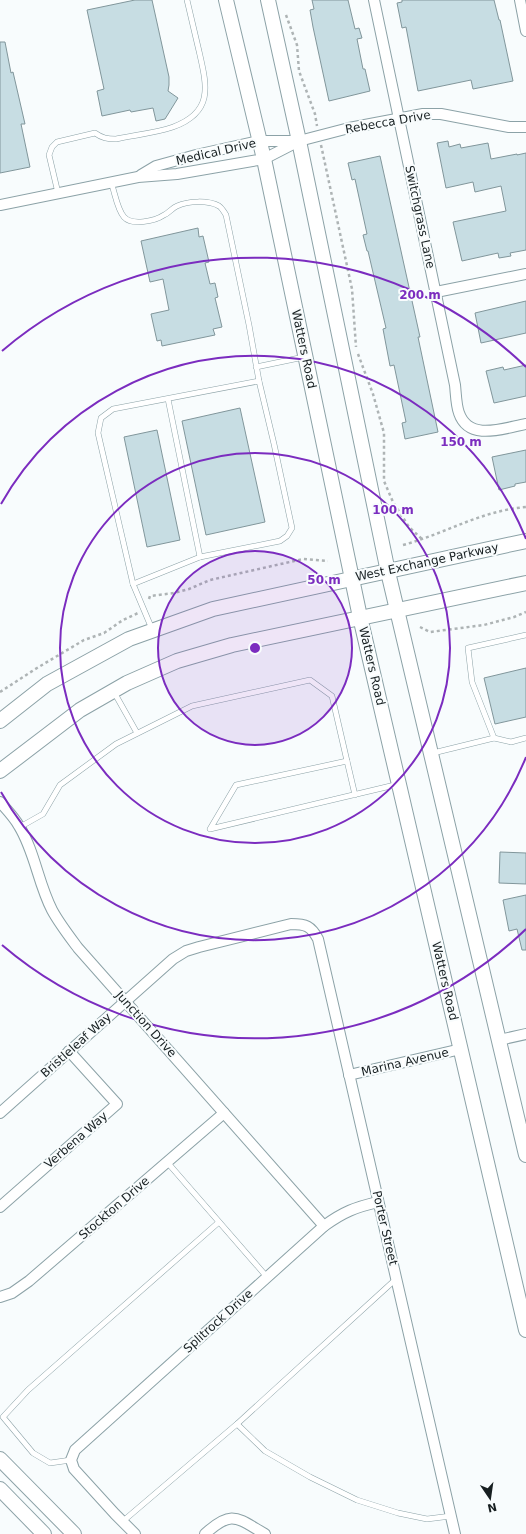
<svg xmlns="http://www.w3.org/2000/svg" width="526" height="1534" font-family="'DejaVu Sans',sans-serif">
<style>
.building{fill:#c7dde3;stroke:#81969b}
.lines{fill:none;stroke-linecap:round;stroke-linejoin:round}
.lane-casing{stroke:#8ca2a7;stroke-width:6}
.street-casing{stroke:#8ca2a7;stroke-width:12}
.secondary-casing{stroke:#8ca2a7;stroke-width:16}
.path{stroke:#aeb4b5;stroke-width:2.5;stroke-dasharray:3 3;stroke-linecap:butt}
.lane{stroke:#fff;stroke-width:5}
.street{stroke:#fff;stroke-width:10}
.secondary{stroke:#fff;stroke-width:14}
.ring{fill:none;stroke:#7b2cbf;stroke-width:2}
.labels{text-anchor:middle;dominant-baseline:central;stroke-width:4;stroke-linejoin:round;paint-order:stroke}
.street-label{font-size:12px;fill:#171f21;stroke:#f8fcfd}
.centre{fill:#7b2cbf;stroke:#f8fcfd;stroke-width:2}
.ring-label{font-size:12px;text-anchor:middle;font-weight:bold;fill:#7b2cbf;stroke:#f8fcfd;stroke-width:4;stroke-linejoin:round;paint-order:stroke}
</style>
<rect width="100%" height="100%" fill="#f8fcfd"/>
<!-- building -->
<g class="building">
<polygon points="135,0 152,0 169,77 169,85 168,91 178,98 165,119 156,121 153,108 131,112 130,110 102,116 97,91 104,89 87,10"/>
<polygon points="312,0 348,0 355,29 359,28 362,38 357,39 363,69 365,69 370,91 329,101 313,27 310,10 314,9"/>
<polygon points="402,0 494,0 499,20 500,20 513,81 473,89 471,80 418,91 406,27 402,28 397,3 402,2"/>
<polygon points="0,42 5,42 11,73 13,72 25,124 21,124 30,167 0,173"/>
<polygon points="448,141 449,147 460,144 461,148 488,143 491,159 517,154 517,155 526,153 526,250 510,253 511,256 499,258 498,253 462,261 453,222 506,211 501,186 475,192 473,182 446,188 437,143"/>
<polygon points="380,156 420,337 418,337 438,432 405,439 402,423 406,422 394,365 390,366 383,329 386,328 368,251 367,251 363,235 367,234 355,179 352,180 348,163"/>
<polygon points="198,228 199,237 203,236 209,262 205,263 210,284 215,283 218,297 215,298 222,327 213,329 215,335 162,346 161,340 157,341 151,314 169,310 163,279 150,282 141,241"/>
<polygon points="526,301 526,333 481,343 475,313"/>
<polygon points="526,365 526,396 494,403 486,371 503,367 504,370"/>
<polygon points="240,408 265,522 206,535 182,421"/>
<polygon points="157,430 180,540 147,547 124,437"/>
<polygon points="526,450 526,482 515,484 515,486 499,490 492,457"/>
<polygon points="526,668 526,717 495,724 484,678"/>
<polygon points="500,852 526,853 526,884 499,883"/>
<polygon points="526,895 526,950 522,950 517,929 509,931 503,900"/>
</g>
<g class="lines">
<defs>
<g id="lane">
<path d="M111 182C115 193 117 209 124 217 132 226 155 221 164 215 169 213 172 208 177 206 188 201 208 200 219 206 222 208 224 212 226 215L249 325 259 381 274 444 292 528 287 536 280 541 200 557 133 584 152 629"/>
<path d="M58 193 49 155 52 147 57 142 95 133C102 138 107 139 116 139 134 135 156 133 173 127 214 112 207 86 199 51 195 34 191 17 187 0"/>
<polyline points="256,367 304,357"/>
<polyline points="168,399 200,557"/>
<polyline points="133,584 98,433 101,418 113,409 259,381"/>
<polyline points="526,635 468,648 472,682 494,738 511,742 526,738"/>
<polyline points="114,692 137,733"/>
<polyline points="433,753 494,738"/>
<polyline points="355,795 347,761 236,785 210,829 399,784"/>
<polyline points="20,827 43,814 60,785 116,744 192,706 310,680 332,696 347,761"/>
<polyline points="167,1162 267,1277"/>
<polyline points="237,1424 265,1451 310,1477 357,1500 398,1513 427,1519 451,1516"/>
<polyline points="71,1460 50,1463 33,1453 3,1417 28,1390 219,1222"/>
<polyline points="122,1522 237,1424 396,1279"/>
</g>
<g id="street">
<path d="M374 0 455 385C456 394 456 405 459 413 469 442 504 428 526 424"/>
<polyline points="520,0 526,31"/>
<polyline points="141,175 156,166 196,155 259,141 296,141"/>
<polyline points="0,205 138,177 177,174 264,159 299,141 349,128 423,114 441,114 509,127 526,127"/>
<polyline points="436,292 526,274"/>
<path d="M0 802C7 810 14 817 19 826 35 852 38 883 52 910 59 923 69 936 78 948L324 1226"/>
<polyline points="499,1040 526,1034"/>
<polyline points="349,1075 461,1049"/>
<path d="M0 1113 173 959 186 951 199 947 291 924C306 924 311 926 318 939L455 1534"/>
<polyline points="0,1207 117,1104 69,1051"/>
<polyline points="0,1297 12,1293 29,1281 224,1113"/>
<path d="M135 1534 115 1514 74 1469 71 1460 75 1450 324 1226C343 1212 356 1207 378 1202"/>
<path d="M205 1534C232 1509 237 1518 265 1534"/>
</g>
<g id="secondary">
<polyline points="226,0 264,159 360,617 526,1330"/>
<polyline points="268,0 299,141 388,572 526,1155"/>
<polyline points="0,721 47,684 129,639 213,609 526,541"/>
<polyline points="0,771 80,710 127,683 177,661 232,645 526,583"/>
<polyline points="0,1459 74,1534"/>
<polyline points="0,1489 44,1534"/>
</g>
</defs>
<!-- lane casing -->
<use href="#lane" class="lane-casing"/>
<!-- street casing -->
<use href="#street" class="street-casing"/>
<!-- secondary casing -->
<use href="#secondary" class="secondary-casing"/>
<!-- path -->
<g class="path">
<polyline points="286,15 297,45 299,71 315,114 317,126"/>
<polyline points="321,145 352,289 356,347"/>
<polyline points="358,354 373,394 384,433 384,481 393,502 409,527 423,540"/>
<path d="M403 545C447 533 480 511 526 507"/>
<polyline points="149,599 150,596 174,593 189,589 210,580 303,559 328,561"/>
<polyline points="420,627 430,632 484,625 514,617 526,612"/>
<polyline points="0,692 37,668 84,640 104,633 123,620 138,613"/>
</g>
<!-- lane -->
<use href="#lane" class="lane"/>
<!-- street -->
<use href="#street" class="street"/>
<!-- secondary -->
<use href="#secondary" class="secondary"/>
</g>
<!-- distance rings -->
<circle cx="255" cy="648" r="97" fill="#7b2cbf" fill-opacity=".12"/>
<g class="ring">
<circle cx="255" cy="648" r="97"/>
<circle cx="255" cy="648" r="195"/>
<path d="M526 757A292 292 0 0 1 1 792M1 504A292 292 0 0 1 526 539"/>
<path d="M526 929A390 390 0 0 1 2 945M2 351A390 390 0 0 1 526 367"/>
</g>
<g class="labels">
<!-- street labels -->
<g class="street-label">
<text transform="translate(388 122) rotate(-10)">Rebecca Drive</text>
<text transform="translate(216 152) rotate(-13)">Medical Drive</text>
<text transform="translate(420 217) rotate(78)">Switchgrass Lane</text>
<text transform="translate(304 349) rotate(78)">Watters Road</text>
<text transform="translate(427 562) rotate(-12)">West Exchange Parkway</text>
<text transform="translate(372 666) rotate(77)">Watters Road</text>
<text transform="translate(445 981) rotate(77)">Watters Road</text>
<text transform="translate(146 1024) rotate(48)">Junction Drive</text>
<text transform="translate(76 1045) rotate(-42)">Bristleleaf Way</text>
<text transform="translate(405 1062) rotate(-13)">Marina Avenue</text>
<text transform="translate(76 1140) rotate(-41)">Verbena Way</text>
<text transform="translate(114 1208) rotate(-41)">Stockton Drive</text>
<text transform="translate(385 1228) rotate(77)">Porter Street</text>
<text transform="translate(218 1321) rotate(-42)">Splitrock Drive</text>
</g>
</g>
<circle cx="255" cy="648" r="6" class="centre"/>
<g class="ring-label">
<text x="420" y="299">200 m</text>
<text x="461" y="446">150 m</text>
<text x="393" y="514">100 m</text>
<text x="324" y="584">50 m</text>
</g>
<!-- north arrow -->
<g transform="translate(490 1498) rotate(167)" stroke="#f8fcfd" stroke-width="3" paint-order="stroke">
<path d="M0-3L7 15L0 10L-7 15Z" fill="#171f21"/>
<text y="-6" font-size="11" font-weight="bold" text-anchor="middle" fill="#171f21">N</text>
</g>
</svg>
